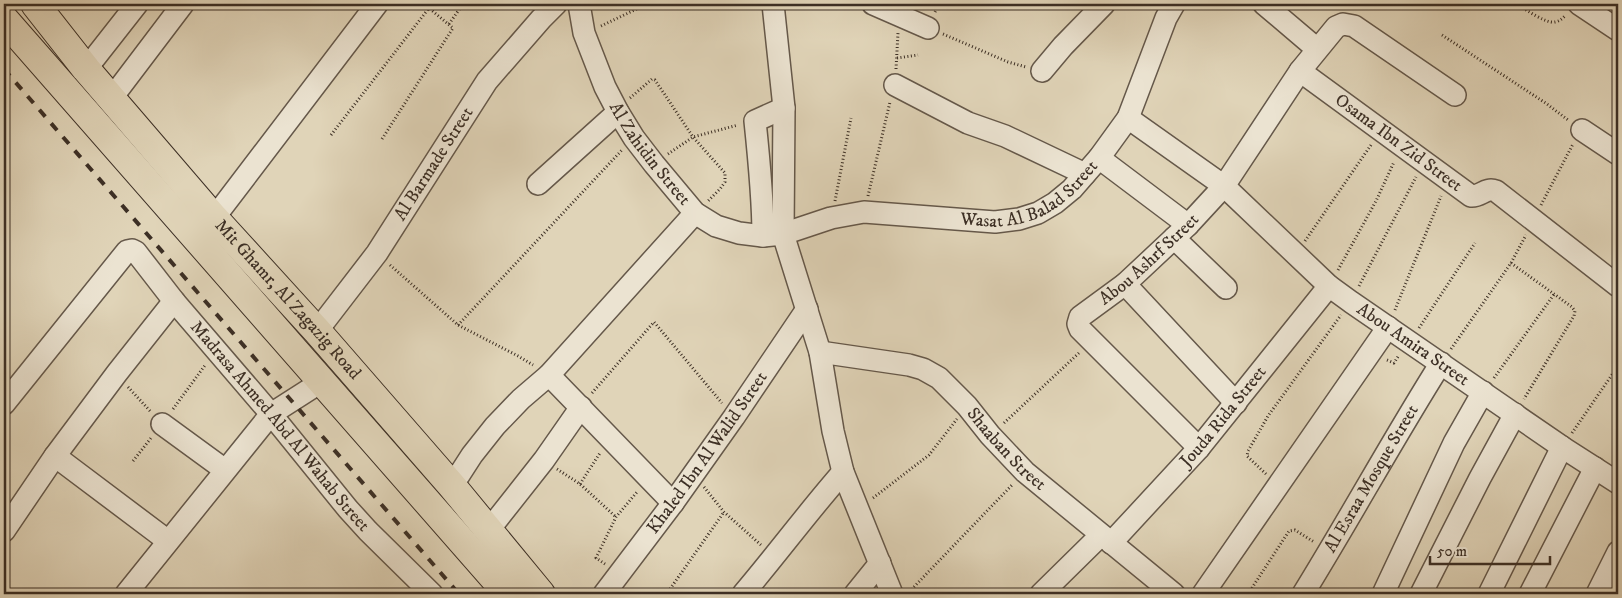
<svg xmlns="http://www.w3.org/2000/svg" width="1622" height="598" font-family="'IM FELL DW Pica',serif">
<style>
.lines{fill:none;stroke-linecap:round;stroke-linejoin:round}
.minor-casing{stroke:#65584a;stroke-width:24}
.highway-casing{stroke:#3c2f25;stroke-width:30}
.path{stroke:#3c2f25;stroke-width:3;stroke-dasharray:1 2.5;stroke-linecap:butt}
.minor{stroke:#ebe3d1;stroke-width:21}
.highway{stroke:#e0d4b8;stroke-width:28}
.rail{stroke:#3c2f25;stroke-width:4;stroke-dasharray:9 9;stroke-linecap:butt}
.labels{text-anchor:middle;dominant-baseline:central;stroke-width:4.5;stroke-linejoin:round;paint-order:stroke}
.street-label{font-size:18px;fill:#3c2f25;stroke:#ebe3d1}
</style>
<rect width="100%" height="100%" fill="#e0d4b8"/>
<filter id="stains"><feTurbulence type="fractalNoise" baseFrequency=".004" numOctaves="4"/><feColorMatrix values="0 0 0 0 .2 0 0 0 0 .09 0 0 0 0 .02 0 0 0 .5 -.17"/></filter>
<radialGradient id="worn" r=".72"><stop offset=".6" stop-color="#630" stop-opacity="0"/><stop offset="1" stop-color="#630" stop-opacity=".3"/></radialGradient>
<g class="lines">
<defs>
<g id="minor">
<path id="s1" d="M579 4 584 33 605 87 618 112 634 138 654 164 695 213 716 226 739 233 763 236 783 234 831 218 864 212 995 222 1019 219 1038 213 1055 203 1072 189 1099 158 1128 118 1166 18 1174 4"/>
<polyline points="773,4 784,108 783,234 820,352 833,431 843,472 892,594"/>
<polyline points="873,4 928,28"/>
<polyline points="1264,4 1317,49"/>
<polyline points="1579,4 1618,30"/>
<polyline points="86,69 137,4"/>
<polyline points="1042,71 1063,46 1104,4"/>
<path id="s2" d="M1300 71 1471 196C1481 197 1485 187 1496 191L1618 286"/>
<polyline points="895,85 968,123 1005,136 1085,174"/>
<polyline points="111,99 183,4"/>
<path id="s3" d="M1128 118 1224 186 1329 286 1351 302 1562 447 1618 483"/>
<polyline points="1582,130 1618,154"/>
<polyline points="1099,158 1188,225"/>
<polyline points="538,184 618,112"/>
<polyline points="214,218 377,4"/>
<path d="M763 236C763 197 759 159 755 121L784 108"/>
<polyline points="1174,238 1226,288"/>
<polyline points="1125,284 1236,403"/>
<path id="s4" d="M317 331 377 253 487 81 541 19 556 4"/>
<path id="s5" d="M820 352 909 365 923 369 939 378 967 406 990 435 1025 472 1174 594"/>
<polyline points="549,375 673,503"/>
<path id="s6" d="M4 404 127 251 132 250 136 252 174 301 271 414 348 509 368 531 432 594"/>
<polyline points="162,424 225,470"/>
<path id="s7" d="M1199 448 1080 329 1078 324 1080 317 1125 284 1188 225 1224 186 1300 71 1336 27 1343 24 1354 26 1455 95"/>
<polyline points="55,456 168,541"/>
<polyline points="452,486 472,455 495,426 521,399 549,375 695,213"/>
<polyline points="4,531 55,456 117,373 174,301"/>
<polyline points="488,531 544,460 581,407"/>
<path id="s8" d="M1111 543 1199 448 1329 286"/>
<polyline points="126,594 271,414 321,382"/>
<path id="s9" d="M604 594 673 503 734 417 807 309"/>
<path d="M743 594C777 554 808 512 843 472"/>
<polyline points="855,594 880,563"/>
<polyline points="1041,594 1101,535"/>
<polyline points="1203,594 1388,327"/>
<path id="s10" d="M1303 594C1350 518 1393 439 1441 363"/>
<polyline points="1383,594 1454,443 1483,392"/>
<polyline points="1421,594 1480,478 1515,414"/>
<polyline points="1489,594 1562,447"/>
<polyline points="1530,594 1595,468"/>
<polyline points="1597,594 1618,552"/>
</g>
<g id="highway">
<path id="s11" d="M35 4 86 69 214 218 317 331 452 486 541 594"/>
<polyline points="4,19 508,594"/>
</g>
</defs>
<!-- minor casing -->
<use href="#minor" class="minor-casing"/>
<!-- highway casing -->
<use href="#highway" class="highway-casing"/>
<!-- path -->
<g class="path">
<path d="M1517 4C1525 9 1546 24 1555 22 1560 21 1563 18 1566 15"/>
<polyline points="935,12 939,4"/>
<polyline points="449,24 463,4"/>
<polyline points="601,26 647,4"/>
<polyline points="943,34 1008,62 1026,67"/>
<polyline points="1442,35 1547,104 1568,120"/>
<polyline points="897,58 918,55"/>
<polyline points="896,69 898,33"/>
<polyline points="630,98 652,79 655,80 693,137 725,173 725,182 720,189 708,201"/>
<polyline points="331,135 429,8"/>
<polyline points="382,139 453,28 424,4"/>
<polyline points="668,154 693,137 738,125"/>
<polyline points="868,196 890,102"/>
<polyline points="835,201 851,118"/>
<polyline points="1541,205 1573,144"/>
<polyline points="1305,241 1371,145"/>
<polyline points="1511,263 1572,307 1575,311 1574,316 1524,399"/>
<polyline points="390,265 458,325 518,356 533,365"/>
<polyline points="1338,270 1376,201 1394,162"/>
<polyline points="1359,286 1416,177"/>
<polyline points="1395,310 1441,196"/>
<polyline points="458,325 622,150"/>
<polyline points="1419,328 1475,243"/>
<polyline points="1451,349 1511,263 1526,235"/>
<polyline points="1387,360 1394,363 1399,355"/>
<polyline points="1494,378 1555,293"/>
<polyline points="128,387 151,412"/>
<polyline points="592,393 654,322 722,403"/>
<polyline points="173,409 206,364"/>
<polyline points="1004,423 1080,352"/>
<polyline points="1572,433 1618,366"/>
<polyline points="133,461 151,438"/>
<polyline points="557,469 580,484 616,517"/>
<polyline points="1266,474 1247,456 1248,451 1268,416 1341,315"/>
<polyline points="580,484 600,453"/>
<polyline points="704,487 724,512 761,545"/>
<polyline points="873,498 929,455 957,419"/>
<polyline points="605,564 596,558 616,517 637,492"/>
<polyline points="670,589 724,512"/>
<polyline points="909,592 1012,485"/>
<polyline points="1248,594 1289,531 1295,530 1314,542"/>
</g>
<!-- minor -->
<use href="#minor" class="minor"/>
<!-- highway -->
<use href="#highway" class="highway"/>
<!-- rail -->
<polyline class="rail" points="4,69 459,594"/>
</g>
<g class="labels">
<!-- street labels -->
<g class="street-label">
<text stroke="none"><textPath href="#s2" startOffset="122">Osama Ibn Zid Street</textPath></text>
<text stroke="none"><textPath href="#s1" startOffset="168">Al Zahidin Street</textPath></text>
<text stroke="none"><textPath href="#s4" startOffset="204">Al Barmade Street</textPath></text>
<text stroke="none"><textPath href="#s1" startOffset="594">Wasat Al Balad Street</textPath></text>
<text stroke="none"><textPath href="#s7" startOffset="271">Abou Ashrf Street</textPath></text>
<text stroke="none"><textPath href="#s11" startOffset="389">Mit Ghamr, Al Zagazig Road</textPath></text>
<text stroke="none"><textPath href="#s3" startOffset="365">Abou Amira Street</textPath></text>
<text stroke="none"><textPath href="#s8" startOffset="169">Jouda Rida Street</textPath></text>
<text stroke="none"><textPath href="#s6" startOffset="432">Madrasa Ahmed Abd Al Wahab Street</textPath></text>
<text stroke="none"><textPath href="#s5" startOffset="221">Shaaban Street</textPath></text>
<text stroke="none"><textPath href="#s9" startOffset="175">Khaled Ibn Al Walid Street</textPath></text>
<text stroke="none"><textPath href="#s10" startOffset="134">Al Esraa Mosque Street</textPath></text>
</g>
</g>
<!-- margin -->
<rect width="1622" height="598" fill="none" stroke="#e0d4b8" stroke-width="20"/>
<rect x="5" y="5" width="1612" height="588" fill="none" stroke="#3c2f25" stroke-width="2.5"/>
<rect x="10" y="10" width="1602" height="578" fill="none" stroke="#3c2f25"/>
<!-- scale -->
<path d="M1430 556v8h120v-8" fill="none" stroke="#3c2f25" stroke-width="2.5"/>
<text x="1437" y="556" font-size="15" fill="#3c2f25" stroke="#ebe3d1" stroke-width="4" paint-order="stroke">50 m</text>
<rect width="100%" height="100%" filter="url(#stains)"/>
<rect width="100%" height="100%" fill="url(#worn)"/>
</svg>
